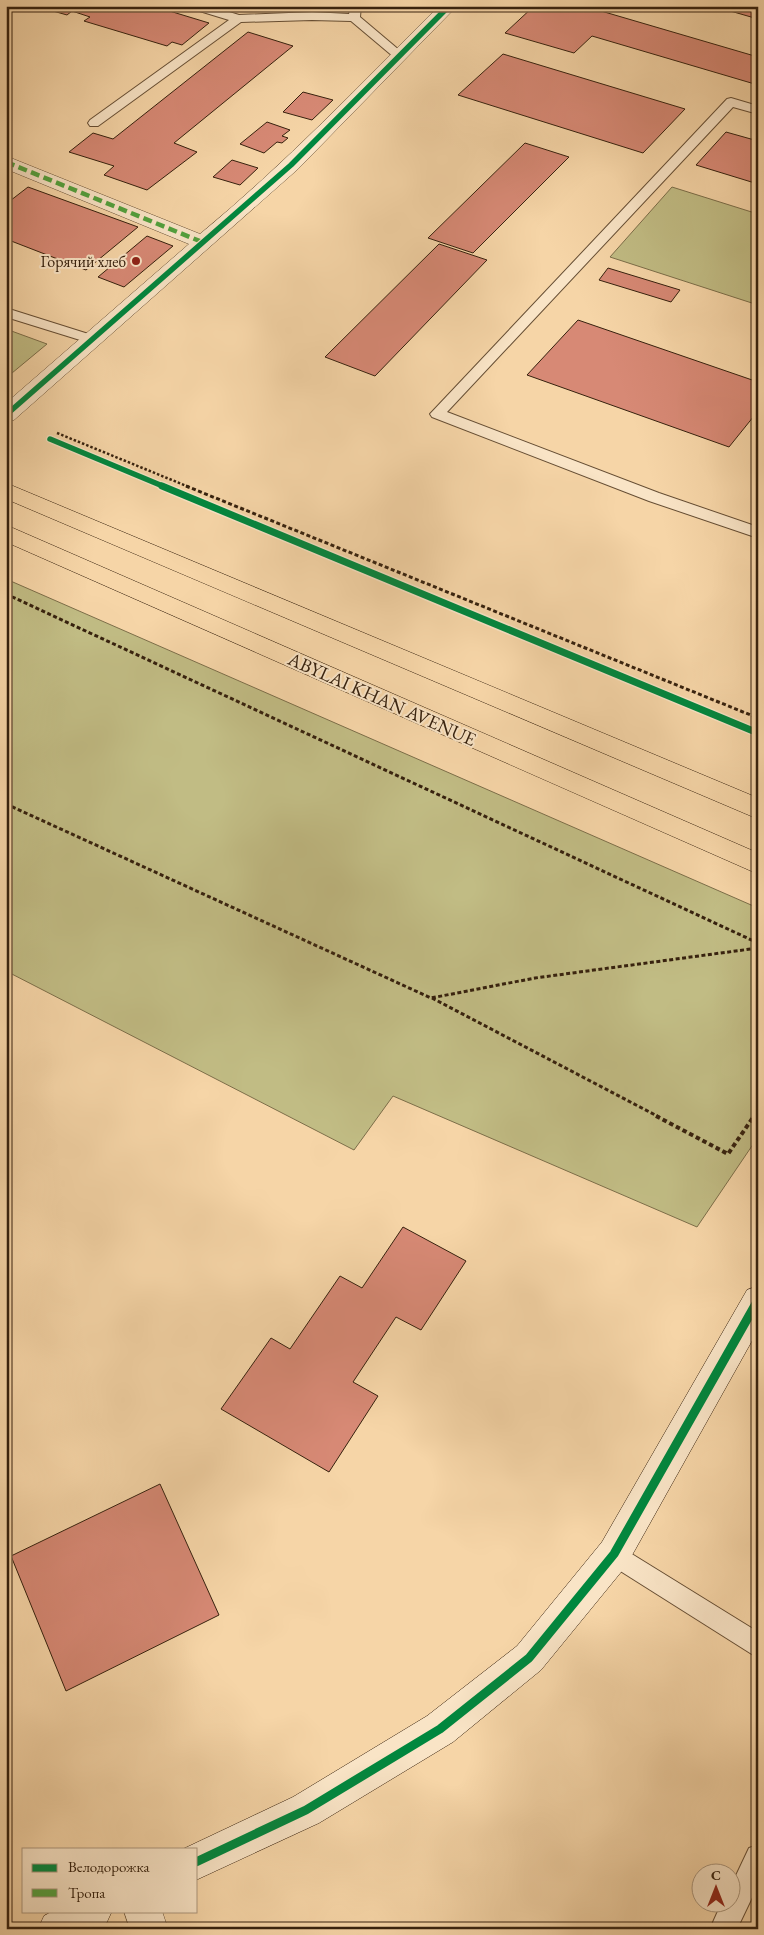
<svg xmlns="http://www.w3.org/2000/svg" width="764" height="1935" font-family="'EB Garamond',serif">
<style>
.green{fill:#c1bc84;stroke:#7c6e49}
.building{fill:#d78975;stroke:#36210e}
.lines{fill:none;stroke-linecap:round;stroke-linejoin:round}
.lane-casing{stroke:#664e34;stroke-width:2}
.street-casing{stroke:#664e34;stroke-width:1}
.secondary-casing{stroke:#36210e;stroke-width:1}
.primary-casing{stroke:#36210e;stroke-width:1}
.path-far2{stroke:#36210e;stroke-width:2.5;stroke-dasharray:2.5 2;stroke-linecap:butt}
.path-far1{stroke:#36210e;stroke-width:3;stroke-dasharray:4 2.5;stroke-linecap:butt}
.path{stroke:#36210e;stroke-width:4;stroke-dasharray:4.5 3;stroke-linecap:butt}
.lane{fill:#f9e4c6;fill-rule:evenodd}
.street{fill:#f9e4c6;fill-rule:evenodd}
.secondary{fill:#f9e4c6;fill-rule:evenodd}
.primary{fill:#f6d5a7;fill-rule:evenodd}
.quiet{stroke:#53a23e;stroke-width:4.5;stroke-dasharray:9 4.5;stroke-linecap:butt}
.cycleway-far2-casing{stroke:#f9e4c6;stroke-width:8}
.cycleway-far1-casing{stroke:#f9e4c6;stroke-width:10}
.cycleway-casing{stroke:#f9e4c6;stroke-width:12}
.cycleway-far2{stroke:#00873e;stroke-width:5.5}
.cycleway-far1{stroke:#00873e;stroke-width:7}
.cycleway{stroke:#00873e;stroke-width:9}
.poi-dot{fill:#8f2418;stroke:#f9e4c6;stroke-width:2}
.labels{text-anchor:middle;dominant-baseline:central;stroke-width:4;stroke-linejoin:round;paint-order:stroke}
.far-poi-label{font-size:16px;fill:#36210e;stroke:#f9e4c6;text-anchor:end}
.street-label{font-size:19px;fill:#36210e;stroke:#f9e4c6}
</style>
<rect width="100%" height="100%" fill="#f6d5a7"/>
<filter id="stains"><feTurbulence type="fractalNoise" baseFrequency=".004" numOctaves="4"/><feColorMatrix values="0 0 0 0 .2 0 0 0 0 .09 0 0 0 0 .02 0 0 0 .5 -.17"/></filter>
<radialGradient id="worn" r=".72"><stop offset=".6" stop-color="#630" stop-opacity="0"/><stop offset="1" stop-color="#630" stop-opacity=".3"/></radialGradient>
<!-- green -->
<g class="green">
<polygon points="672,187 758,214 758,305 610,257"/>
<polygon points="6,329 47,344 6,378"/>
<polygon points="6,579 758,908 758,1137 697,1227 393,1096 354,1150 6,971"/>
</g>
<!-- building -->
<g class="building">
<polygon points="54,6 153,6 209,23 182,45 172,42 167,46 84,21 90,17 72,11 67,15 53,11 58,7"/>
<polygon points="534,6 584,6 758,57 758,85 592,36 574,53 505,33"/>
<polygon points="713,6 758,6 758,19"/>
<polygon points="248,32 293,46 174,143 197,152 147,190 104,175 114,166 69,152 93,133 113,139"/>
<polygon points="503,54 685,109 643,153 458,95"/>
<polygon points="303,92 333,100 312,120 283,112"/>
<polygon points="267,122 290,130 282,136 288,138 282,143 277,142 264,153 240,144"/>
<polygon points="726,132 758,141 758,184 696,165"/>
<polygon points="525,143 569,157 473,253 428,238"/>
<polygon points="232,160 258,168 240,185 213,177"/>
<polygon points="28,187 138,227 86,270 6,239 6,204"/>
<polygon points="147,236 173,246 124,287 98,277"/>
<polygon points="439,244 487,260 375,376 325,357"/>
<polygon points="608,268 680,290 671,302 599,280"/>
<polygon points="578,320 758,382 758,411 729,447 527,375"/>
<polygon points="403,1227 466,1261 421,1330 396,1317 353,1382 378,1396 329,1472 221,1409 271,1338 290,1349 340,1276 362,1288"/>
<polygon points="160,1484 219,1615 66,1691 11,1556"/>
</g>
<g class="lines">
<defs>
<g id="lane">
<polygon points="191,6 210,6 239,15 312,12 349,14 351,6 361,6 360,17 405,55 399,59 395,58 351,21 312,20 241,22 98,126 90,126 88,123 90,120 229,20 193,9"/>
<polygon points="731,98 758,106 758,114 733,107 447,412 659,493 758,527 758,538 649,501 432,417 430,414 727,99"/>
<polygon points="6,308 98,337 100,340 98,343 93,344 6,317"/>
<polygon points="614,1543 758,1632 758,1658 606,1562 603,1554 606,1546"/>
<polygon points="758,1845 758,1885 737,1929 710,1929 722,1902 732,1902 732,1884 749,1848"/>
</g>
<g id="street">
<path d="M439 6H457L298 169 14 420 6 422V403L189 244 6 169V156L200 234C285 164 361 84 439 6Z"/>
<polygon points="124,1911 162,1911 168,1929 130,1929"/>
</g>
<g id="secondary">
<polygon points="758,1286 758,1330 626,1566 541,1670 453,1742 319,1823 196,1880 196,1849 183,1849 293,1797 427,1716 517,1646 602,1542 747,1290"/>
<polygon points="53,1911 112,1911 106,1924 97,1929 38,1929 44,1916"/>
</g>
<g id="primary">
<polygon points="6,483 758,798 758,819 6,499"/>
<polygon points="6,525 758,853 758,874 6,542"/>
</g>
</defs>
<!-- lane casing -->
<use href="#lane" class="lane-casing"/>
<!-- street casing -->
<use href="#street" class="street-casing"/>
<!-- secondary casing -->
<use href="#secondary" class="secondary-casing"/>
<!-- primary casing -->
<use href="#primary" class="primary-casing"/>
<!-- path-far2 -->
<polyline class="path-far2" points="57,433 189,487"/>
<!-- path-far1 -->
<g class="path-far1">
<polyline points="186,486 758,718"/>
<polyline points="6,594 758,943"/>
<polyline points="6,804 431,998 535,978 758,948"/>
<polyline points="432,998 659,1117"/>
<polyline points="753,1117 758,1110"/>
</g>
<!-- path -->
<polyline class="path" points="656,1116 728,1154 754,1116"/>
<!-- lane -->
<use href="#lane" class="lane"/>
<!-- street -->
<use href="#street" class="street"/>
<!-- secondary -->
<use href="#secondary" class="secondary"/>
<!-- primary -->
<use href="#primary" class="primary"/>
<!-- quiet -->
<polyline class="quiet" points="6,162 202,242"/>
<defs>
<g id="cycleway-far2">
<polyline points="6,415 291,165 449,6"/>
<polyline points="50,439 165,487"/>
</g>
<polyline id="cycleway-far1" points="162,486 758,733"/>
<polyline id="cycleway" points="196,1862 306,1810 440,1729 529,1658 614,1554 758,1300"/>
</defs>
<!-- cycleway-far2 casing -->
<use href="#cycleway-far2" class="cycleway-far2-casing"/>
<!-- cycleway-far1 casing -->
<use href="#cycleway-far1" class="cycleway-far1-casing"/>
<!-- cycleway casing -->
<use href="#cycleway" class="cycleway-casing"/>
<!-- cycleway-far2 -->
<use href="#cycleway-far2" class="cycleway-far2"/>
<!-- cycleway-far1 -->
<use href="#cycleway-far1" class="cycleway-far1"/>
<!-- cycleway -->
<use href="#cycleway" class="cycleway"/>
</g>
<!-- markers -->
<circle class="poi-dot" cx="136" cy="261" r="5"/>
<g class="labels">
<!-- far-poi labels -->
<g class="far-poi-label">
<text x="126" y="261">Горячий хлеб</text>
</g>
<!-- street labels -->
<g class="street-label">
<text transform="translate(382 699) rotate(24)">ABYLAI KHAN AVENUE</text>
</g>
</g>
<!-- margin -->
<rect width="764" height="1935" fill="none" stroke="#f6d5a7" stroke-width="25"/>
<rect x="8" y="8" width="749" height="1920" fill="none" stroke="#36210e" stroke-width="2.5"/>
<rect x="12" y="12" width="739" height="1910" fill="none" stroke="#36210e"/>
<!-- legend -->
<rect x="22" y="1848" width="175" height="65" fill="#f9e4c6" stroke="#ab967c"/>
<rect x="32" y="1864" width="25" height="8" fill="#00873e" stroke="#ab967c"/>
<text x="68" y="1872" font-size="15" fill="#36210e">Велодорожка</text>
<rect x="32" y="1889" width="25" height="8" fill="#53a23e" stroke="#ab967c"/>
<text x="68" y="1898" font-size="15" fill="#36210e">Тропа</text>
<!-- north arrow -->
<g transform="translate(716 1888)"><circle r="24" fill="#f9e4c6" stroke="#ab967c"/>
<path d="M0-4L9 19L0 12L-9 19Z" fill="#8f2418"/>
<text y="-8" font-size="14" font-weight="bold" text-anchor="middle" fill="#36210e">С</text>
</g>
<rect width="100%" height="100%" filter="url(#stains)"/>
<rect width="100%" height="100%" fill="url(#worn)"/>
</svg>
